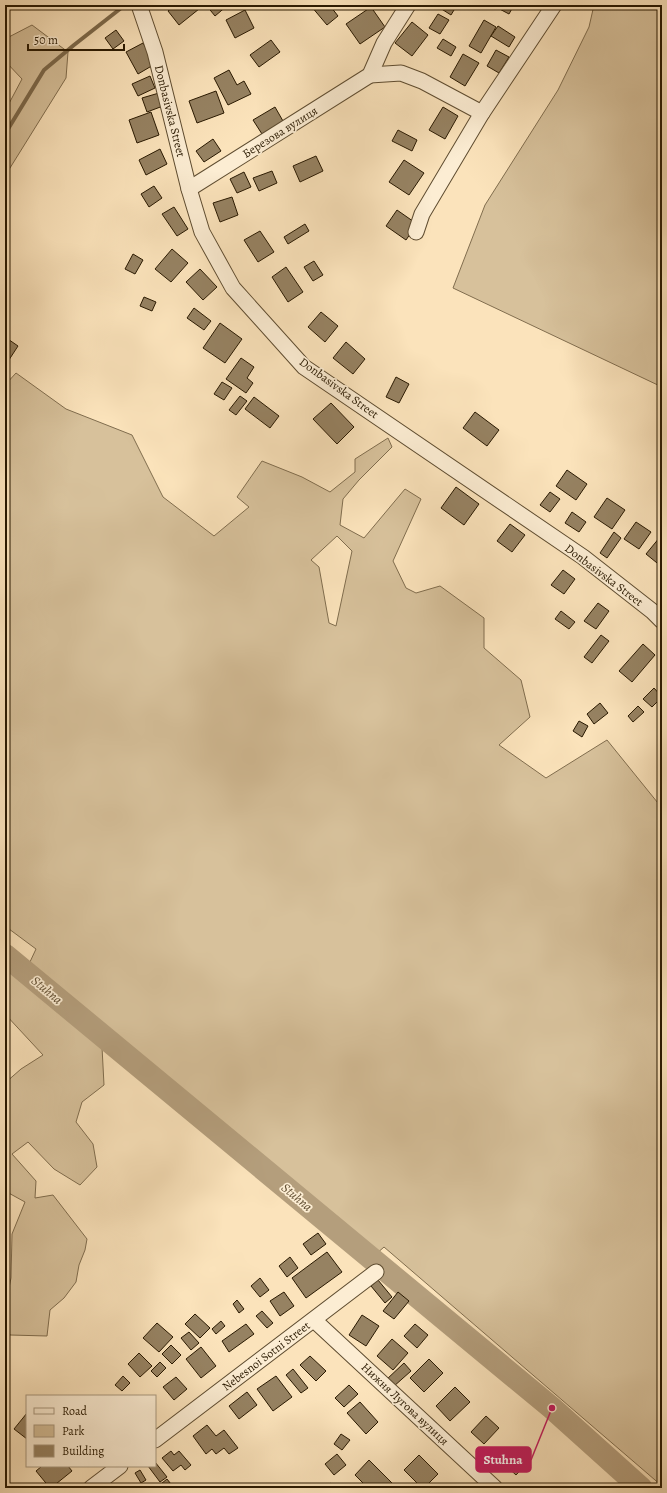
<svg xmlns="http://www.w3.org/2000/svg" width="667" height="1493" font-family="Alegreya,serif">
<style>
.green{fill:#d7c19b;stroke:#806d4e;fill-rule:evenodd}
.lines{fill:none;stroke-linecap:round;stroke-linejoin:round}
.stream{stroke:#7c694b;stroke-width:4}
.river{stroke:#b49e7c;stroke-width:23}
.building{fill:#968262;stroke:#291901}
.minor-casing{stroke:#5e4c30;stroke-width:17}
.minor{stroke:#fcedd3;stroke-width:15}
.labels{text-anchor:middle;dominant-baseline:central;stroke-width:3.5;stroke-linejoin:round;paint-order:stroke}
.street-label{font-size:12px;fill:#291901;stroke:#fcedd3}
.water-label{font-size:13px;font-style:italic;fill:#614e32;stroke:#fcedd3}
.leader{fill:none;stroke:#c2185b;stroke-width:1.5}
.callout-dot{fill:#c2185b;stroke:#fcedd3;stroke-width:1.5}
.callout{fill:#c2185b;stroke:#c2185b;stroke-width:1.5}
.callout-label{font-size:13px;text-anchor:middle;font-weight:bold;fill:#fff}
</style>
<rect width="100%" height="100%" fill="#fbe3bb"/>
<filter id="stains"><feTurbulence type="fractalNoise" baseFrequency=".005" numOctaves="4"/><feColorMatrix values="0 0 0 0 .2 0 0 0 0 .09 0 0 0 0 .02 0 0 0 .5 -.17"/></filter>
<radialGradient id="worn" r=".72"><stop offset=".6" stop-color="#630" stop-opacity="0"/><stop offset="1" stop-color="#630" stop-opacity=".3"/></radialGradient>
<!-- green -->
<g class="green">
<polygon points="594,5 662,5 662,387 453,288 485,205 558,90 589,27"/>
<polygon points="32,25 68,52 66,78 5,176 5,111 22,79 5,61 5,39"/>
<path d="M16 373 66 409 132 435 163 497 214 536 249 507 237 497 262 461 302 477 330 492 355 472V459L388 438 392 447 359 480 343 499 340 525 364 538 405 489 421 499 393 561 406 588 416 593 440 586 484 618V648L521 680 530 717 499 745 546 778 607 740 662 808V1486L384 1247 375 1255 249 1144 29 964 36 949 5 926V385ZM337 536 352 551 336 626 329 623 319 567 311 560Z"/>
<polygon points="5,965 102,1047 104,1085 82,1102 76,1122 93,1144 97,1167 80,1185 54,1169 28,1142 12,1154 36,1181 35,1198 53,1195 87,1239 85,1250 79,1265 76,1282 64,1298 50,1310 47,1336 10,1335 5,1325 5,1307 11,1278 12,1234 25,1202 5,1191 5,1083 21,1069 43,1055 5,1014"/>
</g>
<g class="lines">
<!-- stream -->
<polyline class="stream" points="5,134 44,70 74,45 125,5"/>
<!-- river -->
<polyline class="river" points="5,955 552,1408 641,1488"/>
</g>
<!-- building -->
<g class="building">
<polygon points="175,5 196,5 199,9 179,25 168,11"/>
<polygon points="206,5 228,5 215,16"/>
<polygon points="312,5 334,5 331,7 338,16 327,25 311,6"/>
<polygon points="442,5 457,5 451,15 440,8"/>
<polygon points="492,5 514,5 509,14"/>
<polygon points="371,7 385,27 360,44 346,24"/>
<polygon points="245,10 254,28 235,38 226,20"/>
<polygon points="438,14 449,20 440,34 429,28"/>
<polygon points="484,20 496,27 481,53 469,46"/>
<polygon points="412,22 428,35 412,56 395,43"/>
<polygon points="498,26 515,37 509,47 491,36"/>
<polygon points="116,30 124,41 113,49 105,38"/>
<polygon points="443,39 456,47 451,56 437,48"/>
<polygon points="271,40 280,52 259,67 250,55"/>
<polygon points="143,43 155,64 138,74 126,52"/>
<polygon points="496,50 509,57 499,73 487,66"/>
<polygon points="463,54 479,63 465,86 450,77"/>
<polygon points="229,70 237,85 244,81 251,94 228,105 214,78"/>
<polygon points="150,76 155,88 138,96 132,84"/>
<polygon points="216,91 224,113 197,123 189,101"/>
<polygon points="159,93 163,106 147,112 142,98"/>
<polygon points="275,107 283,121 262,134 253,120"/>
<polygon points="443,107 458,116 445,139 429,130"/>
<polygon points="151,112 159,135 137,143 129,120"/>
<polygon points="398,130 417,140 412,151 392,141"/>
<polygon points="213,139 221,151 204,162 196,151"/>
<polygon points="160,149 167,164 146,175 139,160"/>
<polygon points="316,156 323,171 300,182 293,166"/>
<polygon points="404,160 424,173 409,195 389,182"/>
<polygon points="272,171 277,183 259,191 253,178"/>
<polygon points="244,172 251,187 237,193 230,179"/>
<polygon points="154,186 162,198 149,207 141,194"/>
<polygon points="232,197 238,215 220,222 213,203"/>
<polygon points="174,207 188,229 177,236 162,214"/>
<polygon points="397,210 417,224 406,240 386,226"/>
<polygon points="305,224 309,231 288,244 284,237"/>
<polygon points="260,231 274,252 258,262 244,240"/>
<polygon points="172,249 188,263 171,282 155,269"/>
<polygon points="133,254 143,260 135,274 125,269"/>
<polygon points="314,261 323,275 313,281 304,267"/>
<polygon points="286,267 303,292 288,302 272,277"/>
<polygon points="200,269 217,287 203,300 186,282"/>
<polygon points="144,297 156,302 152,311 140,306"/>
<polygon points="194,308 211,321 204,330 187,318"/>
<polygon points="321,312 338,326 325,342 308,327"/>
<polygon points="220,323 242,339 225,363 203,348"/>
<polygon points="5,337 18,346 5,366"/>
<polygon points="346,342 365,359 353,374 333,358"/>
<polygon points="241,358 254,367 247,378 253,383 246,393 226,379"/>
<polygon points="396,377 409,384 399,403 386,397"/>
<polygon points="222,382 232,388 224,400 214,394"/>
<polygon points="240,396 247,401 236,415 229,410"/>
<polygon points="254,397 279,416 270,428 245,409"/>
<polygon points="331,403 354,427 337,444 313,419"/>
<polygon points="475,412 499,430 487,446 463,428"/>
<polygon points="567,470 587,484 576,500 556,486"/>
<polygon points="456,487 479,504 464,525 441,508"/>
<polygon points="550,492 560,499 550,512 540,505"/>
<polygon points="607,498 625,510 612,529 594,517"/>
<polygon points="572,512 586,522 579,532 565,523"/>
<polygon points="636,522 651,532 639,549 624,539"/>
<polygon points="510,524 525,535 512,552 497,541"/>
<polygon points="614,532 621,538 607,558 600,553"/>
<polygon points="660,537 662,538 662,567 646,554"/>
<polygon points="563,570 575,579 564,594 551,585"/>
<polygon points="598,603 609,611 596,629 584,621"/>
<polygon points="561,611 575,622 569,629 555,619"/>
<polygon points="601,635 609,641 592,663 584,657"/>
<polygon points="643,644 655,655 632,682 619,671"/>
<polygon points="654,688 662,697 652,707 643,699"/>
<polygon points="600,703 608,713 594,724 587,714"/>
<polygon points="638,706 644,712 633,722 628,716"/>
<polygon points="579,721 588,726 582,737 573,731"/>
<polygon points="318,1233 326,1244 311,1255 303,1244"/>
<polygon points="327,1252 342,1272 306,1298 292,1278"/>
<polygon points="290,1257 298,1268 287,1277 279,1266"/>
<polygon points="260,1278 269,1290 260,1297 251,1286"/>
<polygon points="378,1280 392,1297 385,1303 371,1286"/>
<polygon points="284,1292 294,1306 280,1316 270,1301"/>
<polygon points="398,1292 409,1301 394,1319 383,1311"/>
<polygon points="237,1300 244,1309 239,1313 233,1304"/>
<polygon points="262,1311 273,1323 267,1328 256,1316"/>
<polygon points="195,1314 210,1328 200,1338 185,1324"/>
<polygon points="362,1315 379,1326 366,1346 349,1335"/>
<polygon points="221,1321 225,1326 216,1334 212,1329"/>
<polygon points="157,1323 173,1337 159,1352 143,1338"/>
<polygon points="246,1324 254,1334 229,1352 222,1341"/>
<polygon points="415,1324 428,1335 417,1348 404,1336"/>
<polygon points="189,1332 199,1343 191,1350 181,1338"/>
<polygon points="392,1339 408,1353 393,1370 377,1356"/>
<polygon points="171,1345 181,1355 172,1364 162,1354"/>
<polygon points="201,1347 216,1366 201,1378 186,1359"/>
<polygon points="139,1353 152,1366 140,1377 128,1364"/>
<polygon points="310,1356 326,1371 316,1381 300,1365"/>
<polygon points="429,1359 443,1373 424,1392 410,1378"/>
<polygon points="160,1362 166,1368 157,1377 151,1371"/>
<polygon points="404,1363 411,1371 393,1387 386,1380"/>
<polygon points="293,1369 308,1388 301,1393 286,1375"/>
<polygon points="123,1376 130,1383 122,1391 115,1385"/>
<polygon points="276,1376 292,1397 273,1411 257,1389"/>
<polygon points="176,1377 187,1389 174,1400 163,1387"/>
<polygon points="349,1385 358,1394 344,1407 335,1398"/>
<polygon points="455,1387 470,1402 450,1421 436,1406"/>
<polygon points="247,1392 257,1405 239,1419 229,1406"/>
<polygon points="360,1402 378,1422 366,1434 347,1413"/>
<polygon points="27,1413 27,1439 14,1429"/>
<polygon points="486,1416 499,1428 484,1444 471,1432"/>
<polygon points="207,1425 216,1436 224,1430 238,1448 229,1454 224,1448 216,1454 212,1449 206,1454 193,1436"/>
<polygon points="341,1434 350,1440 342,1450 334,1444"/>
<polygon points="518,1447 531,1459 516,1475 503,1463"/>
<polygon points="171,1451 174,1455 179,1451 191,1465 185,1470 181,1465 173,1471 162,1458"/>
<polygon points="337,1454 346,1465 334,1475 325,1464"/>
<polygon points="419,1455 438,1474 424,1488 422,1488 404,1470"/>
<polygon points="369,1460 397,1488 368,1488 355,1475"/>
<polygon points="155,1462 167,1477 160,1482 148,1466 155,1466"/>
<polygon points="42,1466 68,1466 72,1471 51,1488 50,1488 36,1471"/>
<polygon points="140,1470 146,1480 141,1483 135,1473"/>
<polygon points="167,1479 174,1488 156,1488"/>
<polygon points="330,1483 336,1488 326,1488"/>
</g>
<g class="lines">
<defs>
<g id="minor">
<polyline points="139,5 155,52 189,189 202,232 233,288 304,367 583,557 652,611 662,621"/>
<polyline points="370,75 401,73 422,81 482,113"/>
<polyline points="189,189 370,75 384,43 408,5"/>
<polyline points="416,232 422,214 482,113 554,5"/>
<polyline points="314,1320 495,1488"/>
<polyline points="155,1440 376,1272"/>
<polyline points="91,1488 120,1466"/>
</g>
</defs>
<!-- minor casing -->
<use href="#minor" class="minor-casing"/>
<!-- minor -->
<use href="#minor" class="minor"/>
</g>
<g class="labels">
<!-- street labels -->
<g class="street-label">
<text transform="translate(170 111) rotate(76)">Donbasivska Street</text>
<text transform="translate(280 132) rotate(-32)">Березова вулиця</text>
<text transform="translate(339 388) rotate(36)">Donbasivska Street</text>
<text transform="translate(604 575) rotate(37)">Donbasivska Street</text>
<text transform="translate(266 1356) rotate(-37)">Nebesnoi Sotni Street</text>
<text transform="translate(405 1404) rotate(43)">Нижня Лугова вулиця</text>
</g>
<!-- water labels -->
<g class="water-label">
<text transform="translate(47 990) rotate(40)">Stuhna</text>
<text transform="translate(297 1197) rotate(40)">Stuhna</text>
</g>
</g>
<!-- callouts -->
<path class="leader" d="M552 1408L531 1460"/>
<circle class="callout-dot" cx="552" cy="1408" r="4"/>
<rect class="callout" x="476" y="1447" width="55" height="25" rx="4"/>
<g class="callout-label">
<text x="503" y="1464">Stuhna</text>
</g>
<!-- margin -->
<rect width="667" height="1493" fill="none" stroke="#fbe3bb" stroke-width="20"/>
<rect x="6" y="6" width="655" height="1481" fill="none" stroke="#291901" stroke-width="2"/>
<rect x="10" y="10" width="647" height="1473" fill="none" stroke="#291901"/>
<!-- legend -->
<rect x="26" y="1395" width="130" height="72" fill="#fcedd3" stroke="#a8987f"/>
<rect x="34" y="1408" width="20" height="6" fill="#fcedd3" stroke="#a8987f"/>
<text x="62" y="1415" font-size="12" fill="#291901">Road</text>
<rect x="34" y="1425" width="20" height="12" fill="#d7c19b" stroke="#a8987f"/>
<text x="62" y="1435" font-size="12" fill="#291901">Park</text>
<rect x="34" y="1445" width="20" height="12" fill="#968262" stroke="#a8987f"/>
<text x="62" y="1455" font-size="12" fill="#291901">Building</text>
<!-- scale -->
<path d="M28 44v6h96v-6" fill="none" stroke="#291901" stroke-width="2"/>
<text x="34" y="44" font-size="12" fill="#291901" stroke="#fcedd3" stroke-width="3" paint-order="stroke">50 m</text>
<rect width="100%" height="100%" filter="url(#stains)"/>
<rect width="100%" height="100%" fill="url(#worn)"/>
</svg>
